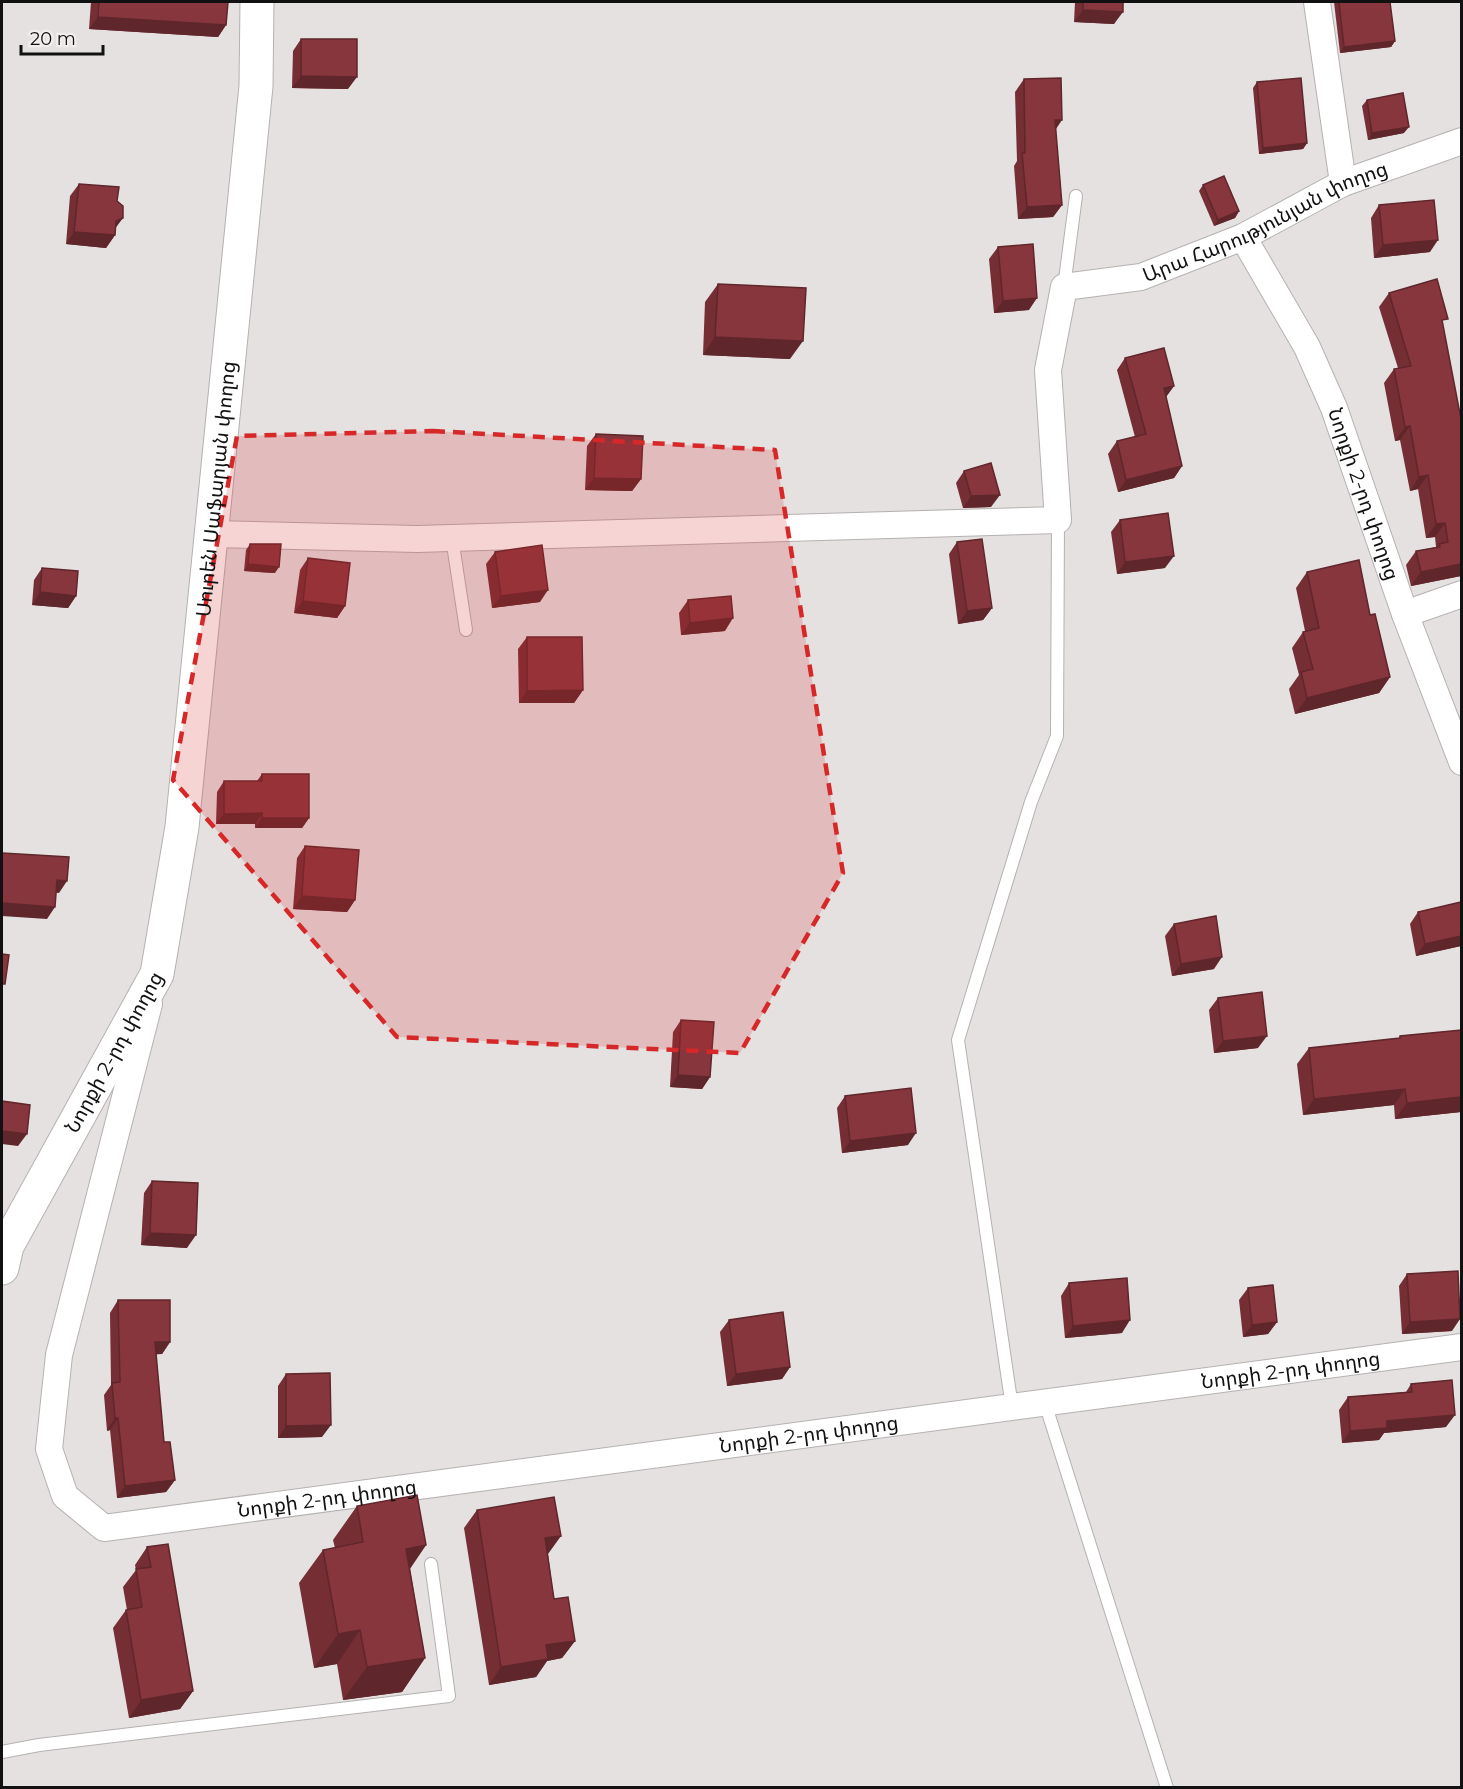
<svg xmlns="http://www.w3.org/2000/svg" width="1463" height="1789" font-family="Montserrat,'Noto Sans Armenian',sans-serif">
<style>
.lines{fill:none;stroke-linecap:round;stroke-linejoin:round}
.lane-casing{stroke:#b6b1b1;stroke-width:14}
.street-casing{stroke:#b6b1b1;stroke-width:28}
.secondary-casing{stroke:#b6b1b1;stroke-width:35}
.lane{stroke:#fff;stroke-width:12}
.street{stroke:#fff;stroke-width:26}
.secondary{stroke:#fff;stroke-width:33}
.wall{fill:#752e34}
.shaded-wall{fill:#5f262b}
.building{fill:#88363d;stroke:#5f262b;stroke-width:1.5}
.marked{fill:#d62828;fill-opacity:0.2;stroke:#d62828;stroke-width:4.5;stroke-dasharray:12 8;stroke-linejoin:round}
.labels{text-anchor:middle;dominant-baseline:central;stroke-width:6;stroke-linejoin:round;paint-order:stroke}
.street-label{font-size:20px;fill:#121111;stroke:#f3eeee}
</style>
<rect width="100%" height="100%" fill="#e5e1e1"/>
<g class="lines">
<defs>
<g id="lane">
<polyline points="1064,287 1076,196"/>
<polyline points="452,538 466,630"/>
<polyline points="1045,1403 1167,1788"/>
<polyline points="1012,1407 958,1040 1031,802 1057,736 1058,520"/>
<polyline points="2,1752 39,1745 449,1696 431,1564"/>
</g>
<g id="street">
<polyline points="1317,2 1343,183"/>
<path id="s1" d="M1243 237 1307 347 1334 408 1405 614 1462 762"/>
<path id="s2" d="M211 534 417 539 1058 520 1048 370 1064 287 1141 277 1243 237 1343 183 1462 141"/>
<polyline points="1405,614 1462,594"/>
<path id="s3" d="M149 1004 59 1355 49 1449 65 1496 104 1528 1462 1347"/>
</g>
<g id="secondary">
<path id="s4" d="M2 1268 7 1246 157 974 182 827 256 86 257 2"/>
</g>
</defs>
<!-- lane casing -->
<use href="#lane" class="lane-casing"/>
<!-- street casing -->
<use href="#street" class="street-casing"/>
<!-- secondary casing -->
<use href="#secondary" class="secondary-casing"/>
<!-- lane -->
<use href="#lane" class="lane"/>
<!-- street -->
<use href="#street" class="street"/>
<!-- secondary -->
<use href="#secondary" class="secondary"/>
</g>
<!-- wall -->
<g class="wall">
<polygon points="91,2 228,2 226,25 218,37 89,29"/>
<polygon points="1075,2 1123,2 1114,24 1074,22"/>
<polygon points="1334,2 1390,2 1395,41 1391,47 1340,53"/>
<polygon points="301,39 348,89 292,88 293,51"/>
<polygon points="1024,79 1062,205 1053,217 1018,219 1014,166 1017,161 1015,92"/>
<polygon points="1257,82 1307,143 1303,149 1259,154 1253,88"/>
<polygon points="1367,100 1404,133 1368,140 1362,106"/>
<polygon points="79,184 115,228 115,235 106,248 66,244 70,196"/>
<polygon points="1203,185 1239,211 1235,218 1214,226 1199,191"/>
<polygon points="1379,205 1430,252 1374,258 1371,218"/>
<polygon points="998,247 1029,310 994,313 989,259"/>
<polygon points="718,284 790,359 703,355 705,302"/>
<polygon points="1389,293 1443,325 1461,576 1411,586 1406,565 1416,551 1436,547 1435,537 1426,538 1418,489 1410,491 1400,440 1395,441 1384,383 1394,369 1398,368 1379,307"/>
<polygon points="1125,358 1174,386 1166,397 1182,466 1174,478 1118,492 1108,454 1117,441 1135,437 1117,370"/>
<polygon points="596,434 641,479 632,491 585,490 587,446"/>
<polygon points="964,471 991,507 963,508 956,483"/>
<polygon points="1120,520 1165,568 1117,574 1111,532"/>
<polygon points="957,542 992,608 983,620 958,624 949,554"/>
<polygon points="250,544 275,573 244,571 246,550"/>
<polygon points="495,552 540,602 492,608 486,564"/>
<polygon points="308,558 345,606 337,618 294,613 300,570"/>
<polygon points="42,568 76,596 68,608 32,605 34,580"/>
<polygon points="1307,572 1370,615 1390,677 1379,693 1295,714 1289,689 1299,675 1292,648 1303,632 1305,631 1296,588"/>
<polygon points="688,600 725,631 681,635 679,613"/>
<polygon points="527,637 583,690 574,703 519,703 518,649"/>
<polygon points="262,774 309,818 302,828 255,828 255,824 216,824 217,792 224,781 257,781"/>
<polygon points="305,846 355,900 347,912 293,909 297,858"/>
<polygon points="1461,902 1461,946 1416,956 1410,924 1418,912"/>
<polygon points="1174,924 1214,969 1172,976 1165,936"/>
<polygon points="1218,998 1258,1048 1214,1053 1209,1010"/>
<polygon points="681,1020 710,1077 702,1089 670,1087 673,1032"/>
<polygon points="1461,1030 1461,1112 1395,1119 1394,1105 1303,1115 1297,1064 1309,1048 1399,1038 1400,1036"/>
<polygon points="845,1096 908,1145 842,1153 837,1108"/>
<polygon points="152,1181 187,1248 141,1245 144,1193"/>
<polygon points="1407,1274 1452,1331 1402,1334 1399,1286"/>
<polygon points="1069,1283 1122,1333 1065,1338 1061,1296"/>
<polygon points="1248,1288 1277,1322 1268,1334 1243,1337 1239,1300"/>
<polygon points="118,1300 170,1342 162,1354 156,1354 164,1442 175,1480 166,1492 117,1498 110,1430 107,1431 104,1395 111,1385 110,1313"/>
<polygon points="729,1320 790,1367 782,1379 727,1386 720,1332"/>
<polygon points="286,1374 322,1437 278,1438 278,1386"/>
<polygon points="1411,1384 1446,1427 1384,1433 1379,1440 1342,1443 1339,1410 1348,1397 1406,1392"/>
<polygon points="357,1506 426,1545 410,1569 425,1658 402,1692 343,1700 337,1664 314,1668 299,1583 323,1550 335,1548 333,1540"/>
<polygon points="477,1510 548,1554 554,1599 575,1641 562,1658 547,1661 536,1677 489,1685 464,1528"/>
<polygon points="147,1547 193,1691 180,1709 129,1718 113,1628 126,1610 127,1610 123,1587 136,1570 135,1565"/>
</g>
<!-- shaded-wall -->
<g class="shaded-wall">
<polygon points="1083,10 1123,12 1114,24 1074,22"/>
<polygon points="98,17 226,25 218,37 89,29"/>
<polygon points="1395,41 1391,47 1340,53 1344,47"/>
<polygon points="301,76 357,77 348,89 292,88"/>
<polygon points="1055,120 1062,120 1054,132"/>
<polygon points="1409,127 1404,133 1368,140 1372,133"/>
<polygon points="1307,143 1303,149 1259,154 1263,148"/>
<polygon points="1062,205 1053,217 1018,219 1027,207"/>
<polygon points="1239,211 1235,218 1214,226 1218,220"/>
<polygon points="123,218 114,230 116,221"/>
<polygon points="74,232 115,235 106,248 66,244"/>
<polygon points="1438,240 1430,252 1374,258 1383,245"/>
<polygon points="1037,298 1029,310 994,313 1003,301"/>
<polygon points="715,337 803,341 790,359 703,355"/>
<polygon points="1174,386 1165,398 1164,388"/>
<polygon points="1410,426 1400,440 1395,441 1405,427"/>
<polygon points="1182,466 1174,478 1118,492 1126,480"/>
<polygon points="1428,475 1418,489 1410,491 1419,477"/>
<polygon points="594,478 641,479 632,491 585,490"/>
<polygon points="1000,495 991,507 963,508 971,496"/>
<polygon points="1445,523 1435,537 1426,538 1436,524"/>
<polygon points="1174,556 1165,568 1117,574 1125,562"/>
<polygon points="248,564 279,567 275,573 244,571"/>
<polygon points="1461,564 1461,576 1411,586 1421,572"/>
<polygon points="548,590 540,602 492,608 501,596"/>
<polygon points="40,592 76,596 68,608 32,605"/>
<polygon points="303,601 345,606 337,618 294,613"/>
<polygon points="992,608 983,620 958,624 967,611"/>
<polygon points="733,618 725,631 681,635 690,623"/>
<polygon points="1390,677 1379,693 1295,714 1307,698"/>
<polygon points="583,690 574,703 519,703 527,691"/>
<polygon points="262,813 255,824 216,824 224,814"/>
<polygon points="262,818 309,818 302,828 255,828"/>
<polygon points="57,880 67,881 59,893 48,892"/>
<polygon points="302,896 355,900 347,912 293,909"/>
<polygon points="2,903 55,907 47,919 2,916"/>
<polygon points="1461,936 1461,946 1416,956 1425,944"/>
<polygon points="1222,957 1214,969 1172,976 1181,964"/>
<polygon points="1267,1036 1258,1048 1214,1053 1223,1041"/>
<polygon points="678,1075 710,1077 702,1089 670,1087"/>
<polygon points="1405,1089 1394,1105 1303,1115 1314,1099"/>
<polygon points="1461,1097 1461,1112 1395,1119 1407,1103"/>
<polygon points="2,1131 27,1134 18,1146 2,1144"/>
<polygon points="916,1133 908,1145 842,1153 850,1141"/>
<polygon points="150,1233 196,1235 187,1248 141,1245"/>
<polygon points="1460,1319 1452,1331 1402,1334 1410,1322"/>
<polygon points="1130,1320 1122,1333 1065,1338 1073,1326"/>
<polygon points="1277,1322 1268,1334 1243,1337 1252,1325"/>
<polygon points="155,1342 170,1342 162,1354 147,1355"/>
<polygon points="790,1367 782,1379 727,1386 736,1374"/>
<polygon points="1455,1415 1446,1427 1384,1433 1379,1440 1342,1443 1350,1431 1387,1421"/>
<polygon points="115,1418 118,1418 110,1430 107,1431"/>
<polygon points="331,1425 322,1437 278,1438 286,1426"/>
<polygon points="175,1480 166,1492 117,1498 125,1486"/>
<polygon points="561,1536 548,1554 533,1556 545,1538"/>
<polygon points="426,1545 403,1578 406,1549"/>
<polygon points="360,1630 337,1664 314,1668 338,1634"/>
<polygon points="575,1641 562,1658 547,1661 536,1677 489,1685 501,1667 546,1645"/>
<polygon points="425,1658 402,1692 343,1700 367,1667"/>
<polygon points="193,1691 180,1709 129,1718 141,1700"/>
</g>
<!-- building -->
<g class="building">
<polygon points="99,2 228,2 226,25 98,17"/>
<polygon points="1083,2 1123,2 1123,12 1083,10"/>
<polygon points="1339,2 1390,2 1395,41 1344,47"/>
<polygon points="301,39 357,39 357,77 301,76"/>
<polygon points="1061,78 1062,120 1055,120 1062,205 1027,207 1022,153 1025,153 1024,79"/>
<polygon points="1301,78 1307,143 1263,148 1257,82"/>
<polygon points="1403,93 1409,127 1372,133 1367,100"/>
<polygon points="1224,176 1239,211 1218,220 1203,185"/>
<polygon points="79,184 119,187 117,201 123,206 123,218 116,221 115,235 74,232"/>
<polygon points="1434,200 1438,240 1383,245 1379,205"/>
<polygon points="1033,244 1037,298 1003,301 998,247"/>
<polygon points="1437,279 1448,319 1442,320 1461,419 1461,564 1421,572 1416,551 1440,547 1439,544 1448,542 1445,523 1436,524 1428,475 1419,477 1410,426 1405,427 1394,369 1411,366 1389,293"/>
<polygon points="718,284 806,288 803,341 715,337"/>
<polygon points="1164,348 1174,386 1164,388 1182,466 1126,480 1117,441 1146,434 1125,358"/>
<polygon points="596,434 643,436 641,479 594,478"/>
<polygon points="991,463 1000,495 971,496 964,471"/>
<polygon points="1168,513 1174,556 1125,562 1120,520"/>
<polygon points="982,539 992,608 967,611 957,542"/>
<polygon points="250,544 281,544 279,567 248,564"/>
<polygon points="542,545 548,590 501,596 495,552"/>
<polygon points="308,558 350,563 345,606 303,601"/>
<polygon points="1359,560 1370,615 1375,614 1390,677 1307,698 1301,672 1313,669 1303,632 1319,628 1307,572"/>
<polygon points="42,568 78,571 76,596 40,592"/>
<polygon points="731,596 733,618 690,623 688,600"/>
<polygon points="527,637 582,637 583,690 527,691"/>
<polygon points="262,774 309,774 309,818 262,818 262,813 224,814 224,781 262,781"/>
<polygon points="305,846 359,850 355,900 302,896"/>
<polygon points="2,853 69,857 67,881 57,880 55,907 2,903"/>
<polygon points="1461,902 1461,936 1425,944 1418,912"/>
<polygon points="1216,916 1222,957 1181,964 1174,924"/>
<polygon points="2,954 9,955 5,984 2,984"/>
<polygon points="1262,992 1267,1036 1223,1041 1218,998"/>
<polygon points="681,1020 714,1022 710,1077 678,1075"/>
<polygon points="1461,1030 1461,1097 1407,1103 1405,1089 1314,1099 1309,1048 1400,1038 1400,1036"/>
<polygon points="911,1088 916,1133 850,1141 845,1096"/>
<polygon points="2,1101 30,1105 27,1134 2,1131"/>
<polygon points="152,1181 198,1183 196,1235 150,1233"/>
<polygon points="1458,1271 1460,1319 1410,1322 1407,1274"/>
<polygon points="1127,1278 1130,1320 1073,1326 1069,1283"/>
<polygon points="1273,1285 1277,1322 1252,1325 1248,1288"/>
<polygon points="118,1300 170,1300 170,1342 155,1342 164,1442 170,1442 175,1480 125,1486 118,1418 115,1418 112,1383 120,1382"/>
<polygon points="783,1312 790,1367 736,1374 729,1320"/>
<polygon points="330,1373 331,1425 286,1426 286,1374"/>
<polygon points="1452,1380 1455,1415 1387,1421 1387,1428 1350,1431 1348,1397 1412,1392 1411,1384"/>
<polygon points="417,1495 426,1545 406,1549 425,1658 367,1667 360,1630 338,1634 323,1550 363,1542 357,1506"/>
<polygon points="554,1497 561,1536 545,1538 554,1599 568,1597 575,1641 546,1645 548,1659 501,1667 477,1510"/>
<polygon points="168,1544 193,1691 141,1700 126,1610 142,1607 136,1569 151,1567 147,1547"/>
</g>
<!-- marked area -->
<path class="marked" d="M433 431 775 450 843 873 740 1053 397 1037 173 780 237 436Z"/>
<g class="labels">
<!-- street labels -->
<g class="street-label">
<text stroke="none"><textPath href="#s2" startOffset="1296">Արա Հարությունյան փողոց</textPath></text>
<text stroke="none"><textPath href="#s4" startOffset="822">Սուրեն Սաֆարյան փողոց</textPath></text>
<text stroke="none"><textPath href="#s1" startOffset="285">Նորքի 2-րդ փողոց</textPath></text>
<text stroke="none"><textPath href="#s4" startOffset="244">Նորքի 2-րդ փողոց</textPath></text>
<text stroke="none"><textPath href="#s3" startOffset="1754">Նորքի 2-րդ փողոց</textPath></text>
<text stroke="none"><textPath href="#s3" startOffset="1268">Նորքի 2-րդ փողոց</textPath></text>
<text stroke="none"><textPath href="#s3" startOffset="782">Նորքի 2-րդ փողոց</textPath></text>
</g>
</g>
<!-- border -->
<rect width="1463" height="1789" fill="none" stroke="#121111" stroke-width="6"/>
<!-- scale -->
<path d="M21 45v9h82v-9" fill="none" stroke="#121111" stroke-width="3"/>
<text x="30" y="45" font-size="18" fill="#121111" stroke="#f3eeee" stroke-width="4.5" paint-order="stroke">20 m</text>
</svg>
